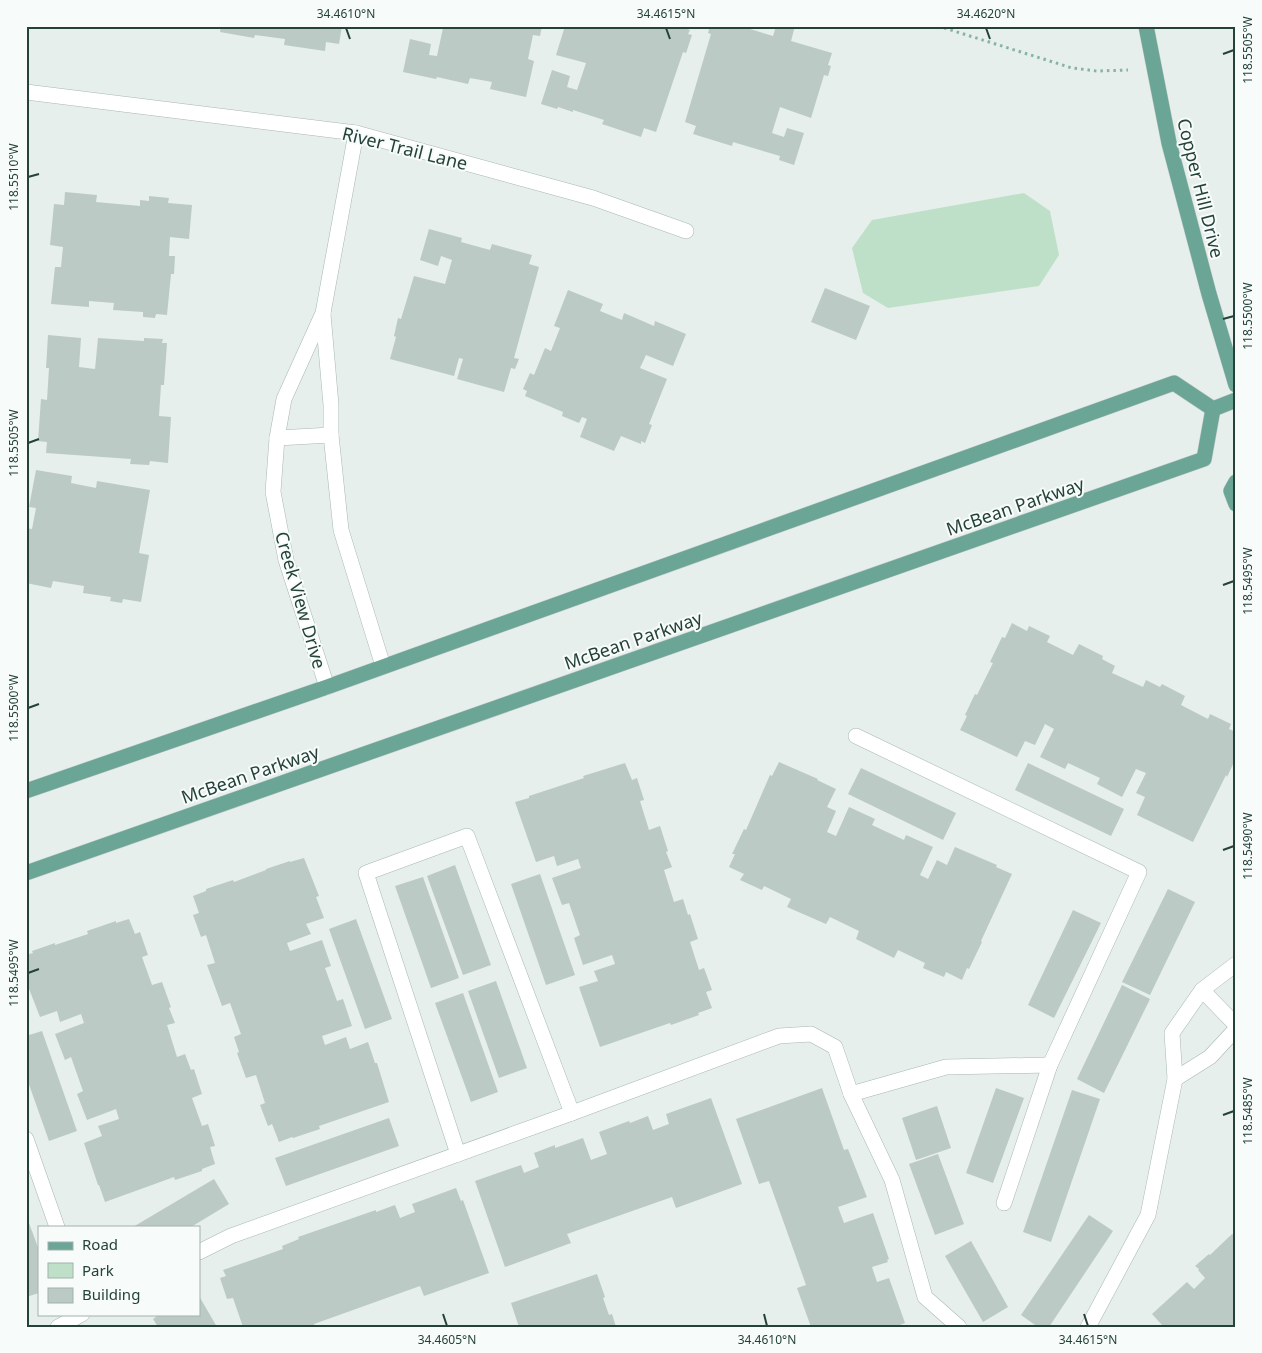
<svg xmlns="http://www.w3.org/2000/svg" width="1262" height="1353" font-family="'Noto Sans',sans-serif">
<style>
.green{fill:#bfe0c8}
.building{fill:#bbcac4}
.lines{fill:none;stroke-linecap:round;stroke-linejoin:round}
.minor-casing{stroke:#a8b8b2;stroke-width:16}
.major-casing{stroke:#c2cac8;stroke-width:16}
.path{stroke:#86b3a5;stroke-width:3;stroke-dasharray:2.5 4;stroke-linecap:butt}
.minor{stroke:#fff;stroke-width:15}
.major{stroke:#6aa596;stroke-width:15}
.ticks{fill:none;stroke:#24423a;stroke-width:2}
.labels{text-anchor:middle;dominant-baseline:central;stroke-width:4;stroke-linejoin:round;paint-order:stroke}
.street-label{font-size:18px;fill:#24423a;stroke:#f7fbf9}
.neatline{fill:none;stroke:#24423a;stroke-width:2}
.ticks-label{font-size:12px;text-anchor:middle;fill:#24423a}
</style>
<rect width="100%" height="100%" fill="#e6efeb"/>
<!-- green -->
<polygon class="green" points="1024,193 1050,211 1059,255 1039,286 888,308 863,293 852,248 872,220"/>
<!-- building -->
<g class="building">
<polygon points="221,26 342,26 339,44 326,42 325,51 284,45 285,39 255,35 254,38 220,32"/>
<polygon points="437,26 542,26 540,36 533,35 528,59 534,61 526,97 490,89 492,82 470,78 468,84 437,77 436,79 403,72 410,39 431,44 429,55 437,56 443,28"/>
<polygon points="565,26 678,26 690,30 688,34 692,35 686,53 683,52 656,132 644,128 641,137 602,124 604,120 573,110 573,112 558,107 557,109 541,104 552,70 570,76 567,87 577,90 586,63 556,55"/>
<polygon points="710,26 740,26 773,36 776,26 795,26 791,41 832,53 828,65 831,66 828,76 824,75 811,118 780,107 772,133 784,137 787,128 804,133 794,165 779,160 780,156 733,142 732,146 693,134 696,126 685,122 711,34 708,33"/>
<polygon points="65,192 97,195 96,202 140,206 140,200 149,201 149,196 169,198 168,203 192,205 189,239 170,237 169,256 175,256 174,274 171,274 167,315 156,314 155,318 143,317 143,312 113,310 114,303 89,301 89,307 51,304 55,267 61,267 63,247 50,245 54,204 64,205"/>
<polygon points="429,229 462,238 461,242 490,250 492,244 532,255 529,264 539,267 514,358 519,359 515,369 511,368 504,392 457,379 463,359 459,358 454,376 390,359 396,337 394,336 398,318 401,319 414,276 445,284 452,260 441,256 438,266 420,260"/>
<polygon points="825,288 870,306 856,340 811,322"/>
<polygon points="568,290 603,304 600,311 622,320 624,313 654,326 655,321 686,334 673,366 646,355 640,368 667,379 649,424 652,425 645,443 641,441 641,444 621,436 614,451 580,437 587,419 582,417 579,423 562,416 563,412 525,396 527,391 523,389 530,373 534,375 545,348 551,351 560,328 554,326"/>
<polygon points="48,335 81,338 79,367 95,369 98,338 144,341 144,338 163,339 162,343 167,343 164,385 161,385 159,416 171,417 168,463 150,461 149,465 130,464 131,459 46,453 47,442 38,441 41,399 47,400 49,368 46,368"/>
<polygon points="36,470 72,476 71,483 96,488 97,481 150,490 139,553 149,555 141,602 123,599 122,603 110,601 111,597 83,593 84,586 53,581 51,588 26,583 26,528 32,529 36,508 29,507"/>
<polygon points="1012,623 1027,631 1029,626 1050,636 1047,642 1073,655 1079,644 1103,656 1102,659 1115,666 1112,673 1143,687 1146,680 1160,687 1162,684 1185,696 1181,705 1208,719 1210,714 1231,724 1229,729 1236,732 1236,758 1227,777 1226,775 1193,842 1137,815 1145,797 1136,793 1146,773 1136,769 1122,797 1097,784 1100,778 1068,763 1065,769 1040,757 1054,729 1045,724 1035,745 1025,741 1017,757 960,730 967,716 965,715 975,694 977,695 993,663 990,662 1002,637 1005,638"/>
<polygon points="779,762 818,779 817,780 836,789 827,807 836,811 827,832 836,836 849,807 875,819 872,825 904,840 906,835 933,847 920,875 928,879 937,860 947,865 955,847 997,865 996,867 1012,874 981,941 982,942 969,969 967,968 962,980 946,972 944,977 923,968 925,963 898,950 894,958 856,939 859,931 830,917 826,924 787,907 791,899 764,886 762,890 740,880 744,874 729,867 735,854 732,854 744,829 746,830 770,775 772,776"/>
<polygon points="625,763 632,780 637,778 644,800 640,801 649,830 660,826 668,851 666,852 672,867 664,870 674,902 683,899 688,915 690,914 698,939 690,942 699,970 704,968 712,990 706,992 712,1008 698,1013 699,1015 671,1025 670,1023 600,1047 579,987 598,981 594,971 615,964 612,955 583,965 574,938 580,935 569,903 562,905 552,878 581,868 578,859 557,866 554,856 536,862 515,802 529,798 529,796 584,778 583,776"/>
<polygon points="1028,763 1124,809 1111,836 1015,790"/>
<polygon points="861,768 956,813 943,840 848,794"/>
<polygon points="304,858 319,896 316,897 324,918 306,924 311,934 287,943 290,951 322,940 331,966 325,968 337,1001 343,999 352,1026 322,1036 325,1045 346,1037 350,1049 368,1042 375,1063 377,1063 389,1102 319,1126 320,1129 293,1138 292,1137 279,1142 272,1124 268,1126 260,1105 265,1103 256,1075 246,1078 237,1053 239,1052 234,1037 241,1034 230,1003 222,1006 207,965 215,963 206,935 201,937 193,915 199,913 193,896 206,891 206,889 233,880 234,882 266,870 266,869 290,861 290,862"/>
<polygon points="455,865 491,965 463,975 427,876"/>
<polygon points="540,874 575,975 546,985 511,884"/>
<polygon points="423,877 459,978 431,988 395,886"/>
<polygon points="1168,889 1195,902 1150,995 1122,982"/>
<polygon points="1073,910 1101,923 1054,1018 1028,1005"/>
<polygon points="129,919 135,934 140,932 148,955 142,957 152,985 162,982 171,1007 169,1008 175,1023 167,1025 177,1057 185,1054 191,1070 194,1069 202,1094 192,1098 202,1126 208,1124 215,1146 210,1147 215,1164 202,1169 202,1171 175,1180 174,1177 105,1202 99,1185 98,1185 84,1143 102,1136 98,1126 119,1119 116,1109 87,1120 77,1094 83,1091 71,1057 65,1060 55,1034 84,1023 81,1014 60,1022 57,1011 40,1017 26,981 26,955 33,953 32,951 55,943 55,945 88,934 87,931 116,921 116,923"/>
<polygon points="356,919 392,1019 365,1029 329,929"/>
<polygon points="496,981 527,1068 499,1078 468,991"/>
<polygon points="1122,985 1150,999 1104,1093 1077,1079"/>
<polygon points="463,993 498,1092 471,1102 435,1003"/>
<polygon points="42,1031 77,1131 49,1141 26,1076 26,1036"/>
<polygon points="822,1088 844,1150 848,1149 867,1197 838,1207 844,1223 873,1213 889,1259 887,1260 888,1262 872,1267 877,1282 889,1278 905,1323 895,1327 811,1327 797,1288 806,1285 769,1181 759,1184 736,1119"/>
<polygon points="996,1088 1024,1098 993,1183 966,1173"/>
<polygon points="1072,1090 1100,1099 1051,1242 1023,1232"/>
<polygon points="711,1098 742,1184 676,1208 672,1197 567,1234 571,1243 505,1267 475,1181 521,1165 524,1173 539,1167 534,1153 555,1145 555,1148 583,1138 591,1160 607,1154 599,1132 629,1121 630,1123 648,1116 653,1130 669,1124 666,1114"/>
<polygon points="937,1106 951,1148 916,1160 902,1118"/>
<polygon points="389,1118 399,1146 286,1186 275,1158"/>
<polygon points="938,1154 964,1224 935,1235 909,1164"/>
<polygon points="214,1179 229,1204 191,1227 133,1227"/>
<polygon points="456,1188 461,1201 463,1200 489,1273 424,1296 420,1286 314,1324 315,1327 243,1327 233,1298 227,1299 220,1278 226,1276 223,1270 283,1249 282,1246 299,1239 298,1237 376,1210 376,1212 395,1205 400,1218 415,1212 412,1204"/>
<polygon points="26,1215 39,1250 39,1293 26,1297"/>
<polygon points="1089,1215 1113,1231 1049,1327 1038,1327 1021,1315"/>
<polygon points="1232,1234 1236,1237 1236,1327 1160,1327 1162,1325 1152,1314 1187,1282 1194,1289 1205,1278 1198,1270 1199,1269 1195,1266 1209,1254 1210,1255"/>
<polygon points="971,1241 1008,1307 983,1322 945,1256"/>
<polygon points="597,1274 605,1297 603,1298 609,1315 612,1314 616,1327 519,1327 511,1303"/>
<polygon points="199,1296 217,1327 158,1327 153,1319 160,1314 199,1314"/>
</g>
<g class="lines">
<defs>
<g id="minor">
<polyline points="26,92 356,133 593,198 686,231"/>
<polyline points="323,314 331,405 331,435 341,530 383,666"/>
<polyline points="277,438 331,435"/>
<polyline points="327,687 286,560 273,492 277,438 284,399 323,313 356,133"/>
<polyline points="856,736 1139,872 1050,1065 1004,1203"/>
<polyline points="1202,990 1236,1025"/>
<polyline points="1175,1079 1210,1057 1236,1029"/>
<polyline points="851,1094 946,1067 1050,1065"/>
<polyline points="26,1139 57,1227"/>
<polyline points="458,1154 366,873 467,836 572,1113"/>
<polyline points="199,1252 231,1236 572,1113 779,1036 811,1034 835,1047 851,1094 892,1180 925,1297 959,1327"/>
<polyline points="58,1327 82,1314"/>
<polyline points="1088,1327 1148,1215 1175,1079 1172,1033 1202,990 1236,964"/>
</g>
<g id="major">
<polyline points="1146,26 1169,143 1209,294 1236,385"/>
<polyline points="1213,409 1236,400"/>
<polyline points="1236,482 1231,491 1236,504"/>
<polyline points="26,791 327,687 1174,383 1213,409"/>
<polyline points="26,873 1204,459 1213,409"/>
</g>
</defs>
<!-- minor casing -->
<use href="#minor" class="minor-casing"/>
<!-- major casing -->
<use href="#major" class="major-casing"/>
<!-- path -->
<polyline class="path" points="938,26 1072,68 1097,71 1128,70"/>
<!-- minor -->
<use href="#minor" class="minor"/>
<!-- major -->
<use href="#major" class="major"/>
</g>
<!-- ticks -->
<path class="ticks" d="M346 28 350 39M666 28 670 39M986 28 990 39M1223 54 1234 50M28 177 39 174M1223 319 1234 316M28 443 39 439M1223 585 1234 581M28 708 39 704M1223 850 1234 846M28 973 39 969M1223 1115 1234 1111M443 1314 447 1326M764 1314 767 1326M1084 1314 1088 1326"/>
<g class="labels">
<!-- street labels -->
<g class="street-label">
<text transform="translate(405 148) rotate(14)">River Trail Lane</text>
<text transform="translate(1201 188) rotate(76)">Copper Hill Drive</text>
<text transform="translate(1015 506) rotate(-19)">McBean Parkway</text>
<text transform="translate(301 600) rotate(74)">Creek View Drive</text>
<text transform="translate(633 640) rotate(-19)">McBean Parkway</text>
<text transform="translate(250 774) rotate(-19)">McBean Parkway</text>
</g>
</g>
<!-- border -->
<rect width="1262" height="1353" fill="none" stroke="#f7fbf9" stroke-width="55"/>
<!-- legend -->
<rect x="38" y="1226" width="162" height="90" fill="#f7fbf9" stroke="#a3b1ad"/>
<rect x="48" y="1242" width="25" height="8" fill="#6aa596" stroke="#a3b1ad"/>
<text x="82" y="1250" font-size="15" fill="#24423a">Road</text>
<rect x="48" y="1263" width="25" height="15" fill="#bfe0c8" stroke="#a3b1ad"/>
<text x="82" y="1276" font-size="15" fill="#24423a">Park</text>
<rect x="48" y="1288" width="25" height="15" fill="#bbcac4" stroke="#a3b1ad"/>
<text x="82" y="1300" font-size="15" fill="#24423a">Building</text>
<rect x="28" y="28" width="1206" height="1298" class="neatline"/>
<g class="ticks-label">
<text x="346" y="18">34.4610°N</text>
<text x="666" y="18">34.4615°N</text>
<text x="986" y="18">34.4620°N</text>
<text transform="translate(1248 50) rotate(-90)" y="4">118.5505°W</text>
<text transform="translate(14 177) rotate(-90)" y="4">118.5510°W</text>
<text transform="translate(1248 316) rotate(-90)" y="4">118.5500°W</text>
<text transform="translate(14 443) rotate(-90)" y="4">118.5505°W</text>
<text transform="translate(1248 581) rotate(-90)" y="4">118.5495°W</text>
<text transform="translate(14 708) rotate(-90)" y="4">118.5500°W</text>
<text transform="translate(1248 846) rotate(-90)" y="4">118.5490°W</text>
<text transform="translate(14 973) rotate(-90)" y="4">118.5495°W</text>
<text transform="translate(1248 1111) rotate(-90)" y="4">118.5485°W</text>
<text x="447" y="1344">34.4605°N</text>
<text x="767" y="1344">34.4610°N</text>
<text x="1088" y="1344">34.4615°N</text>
</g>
</svg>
